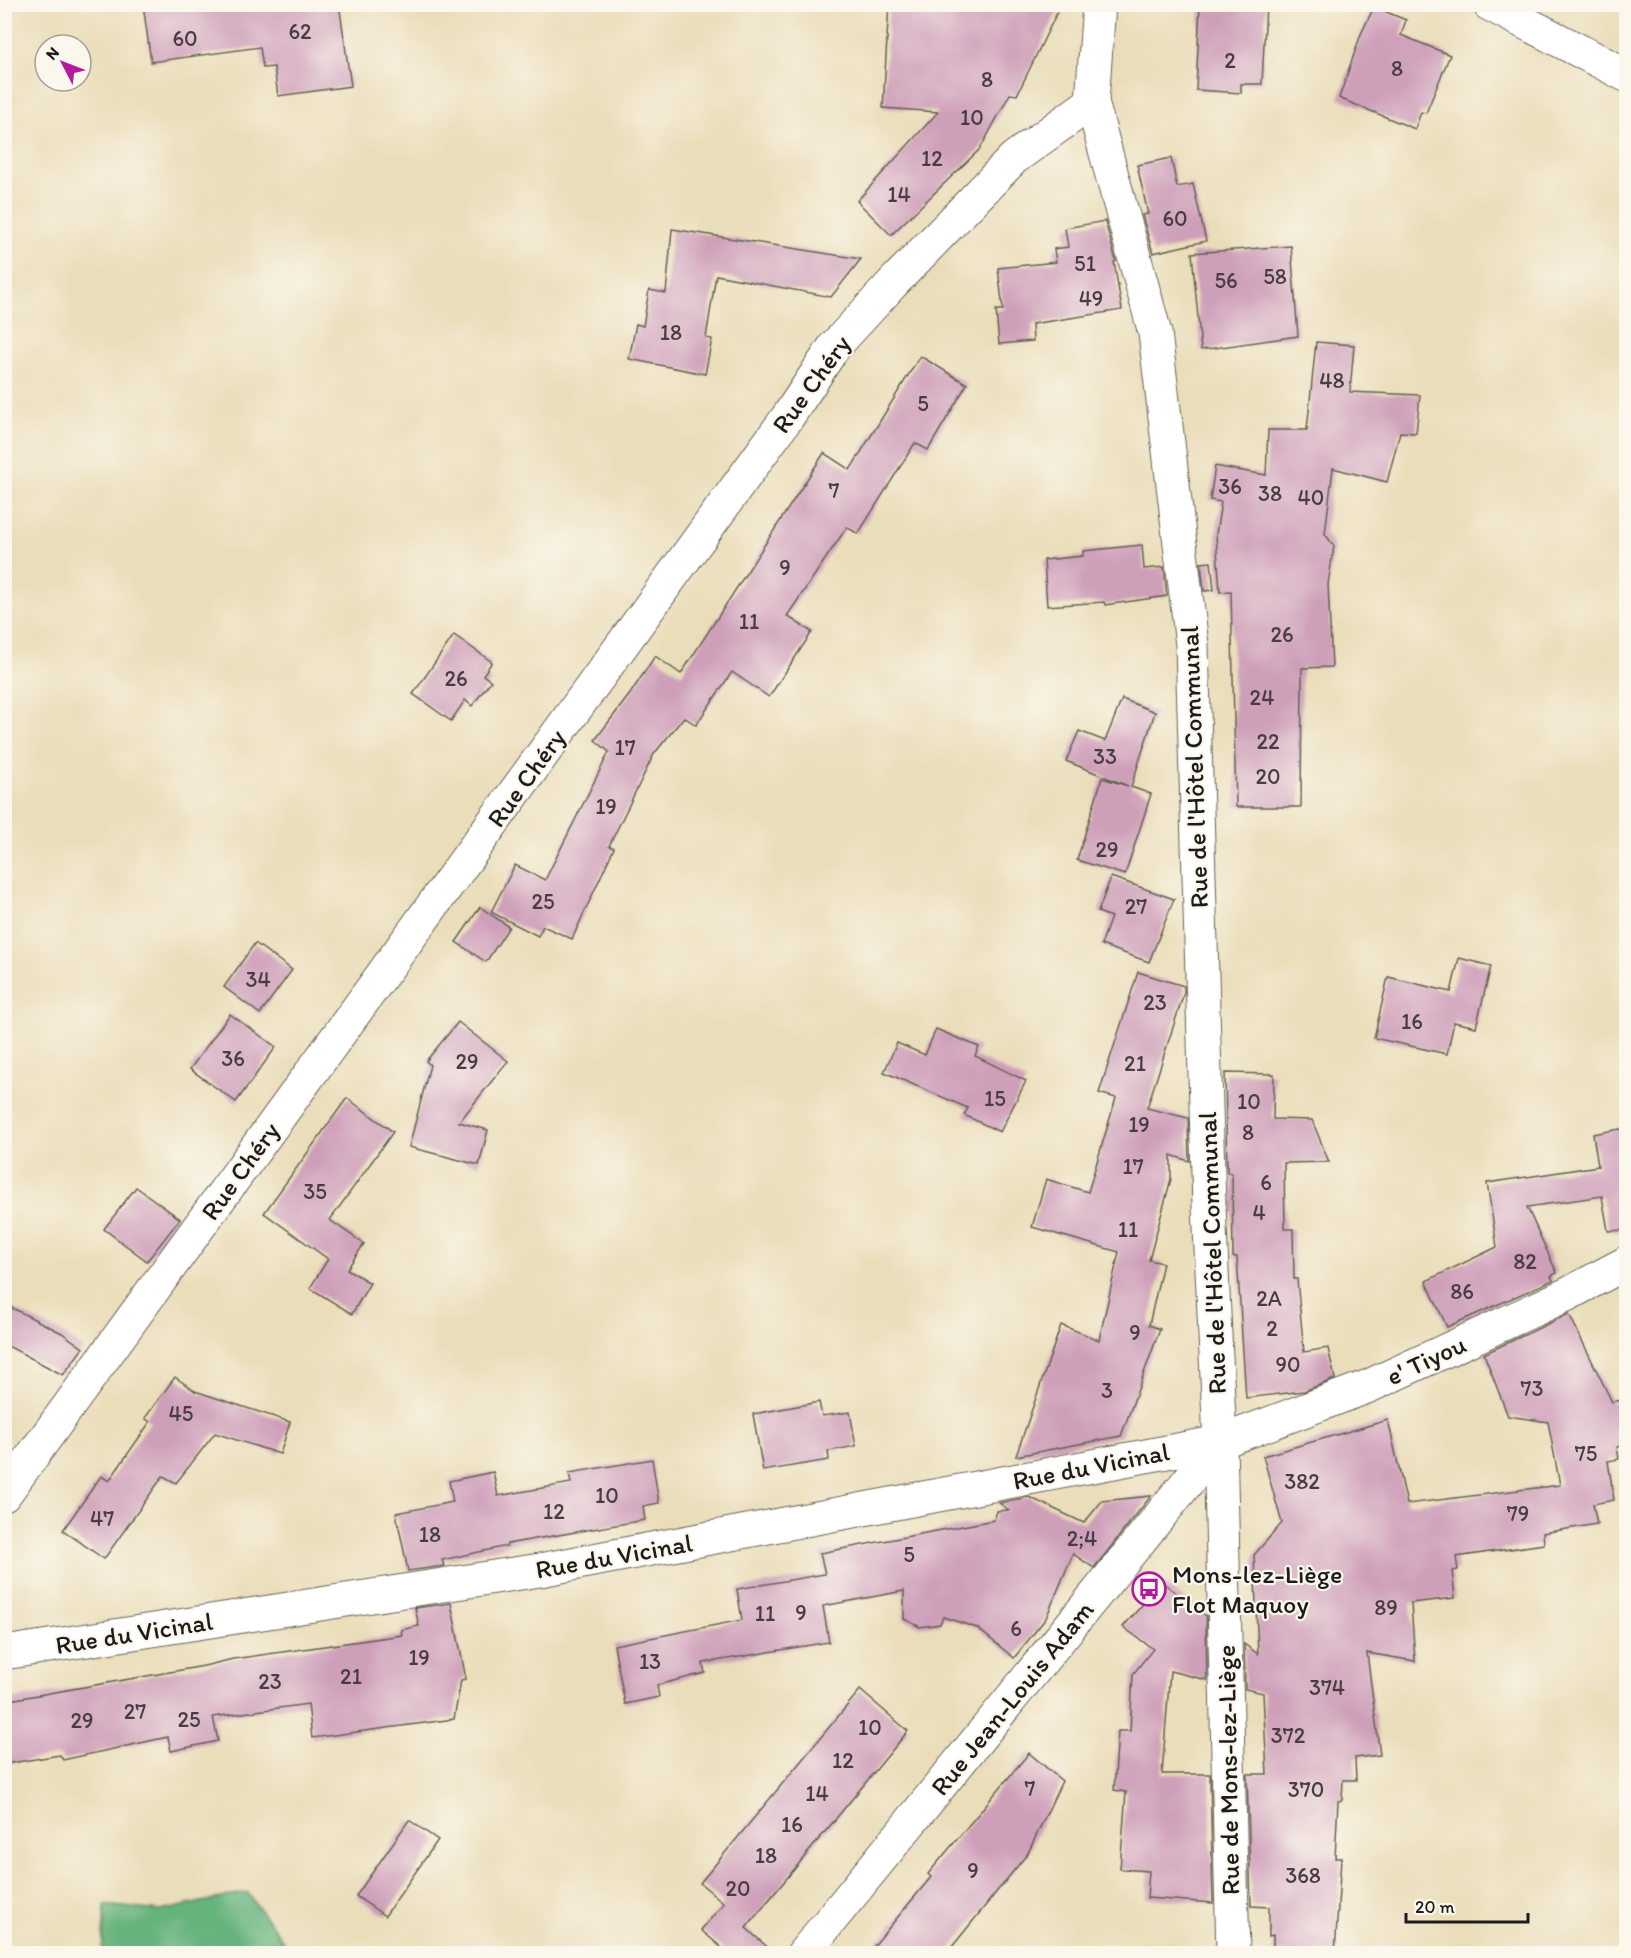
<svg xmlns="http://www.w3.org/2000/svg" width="1631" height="1958" font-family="Itim,sans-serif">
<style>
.forest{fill:#66b37d;stroke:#41684c;stroke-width:1.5}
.building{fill:#ce9fb9}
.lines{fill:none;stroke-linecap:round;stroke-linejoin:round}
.street-casing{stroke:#646053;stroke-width:35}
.secondary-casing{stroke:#646053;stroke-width:35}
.street{stroke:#fff;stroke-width:33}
.secondary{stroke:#fff;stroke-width:33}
.labels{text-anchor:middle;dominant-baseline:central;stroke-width:4.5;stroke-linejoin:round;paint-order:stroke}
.number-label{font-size:22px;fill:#483d43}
.street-label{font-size:26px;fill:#1c1c1c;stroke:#fbf7ec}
.poi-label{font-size:26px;fill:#1c1c1c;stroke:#fbf7ec;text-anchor:start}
</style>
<rect width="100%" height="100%" fill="#fbf7ec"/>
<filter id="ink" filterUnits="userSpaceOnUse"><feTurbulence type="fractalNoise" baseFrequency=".0167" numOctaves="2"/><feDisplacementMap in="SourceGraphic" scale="12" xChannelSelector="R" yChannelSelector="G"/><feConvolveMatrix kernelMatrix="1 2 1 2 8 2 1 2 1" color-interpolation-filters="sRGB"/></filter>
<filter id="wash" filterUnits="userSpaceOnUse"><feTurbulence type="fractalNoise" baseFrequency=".008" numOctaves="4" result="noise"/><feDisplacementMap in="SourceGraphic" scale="24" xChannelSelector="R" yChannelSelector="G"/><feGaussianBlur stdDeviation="1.35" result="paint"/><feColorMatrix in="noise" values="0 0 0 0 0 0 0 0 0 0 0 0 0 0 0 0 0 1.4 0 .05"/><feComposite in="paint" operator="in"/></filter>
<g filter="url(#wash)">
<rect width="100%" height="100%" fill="#eaddb9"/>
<!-- forest -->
<polygon class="forest" points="247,1892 292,1953 102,1953 105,1905 161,1911"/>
<g id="blocks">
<!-- building -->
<g class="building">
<polygon points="143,4 339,4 351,86 278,96 274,67 263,68 260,47 151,62"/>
<polygon points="889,4 1061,4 1017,95 1010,94 980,149 891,235 857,201 938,112 883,108"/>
<polygon points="1200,4 1266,4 1262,84 1241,84 1241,93 1196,90"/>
<polygon points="1374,7 1406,20 1401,35 1450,55 1426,113 1421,112 1415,129 1339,98 1361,34"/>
<polygon points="1171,158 1177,187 1193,184 1206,241 1153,253 1142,215 1148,214 1137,165"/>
<polygon points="1105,221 1116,261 1114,262 1122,310 1032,324 1033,341 999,344 996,310 1003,310 998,268 1056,262 1054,249 1068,247 1065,228"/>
<polygon points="672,229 861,259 831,297 716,275 706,338 712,339 705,374 629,359 636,324 643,326 649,290 666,293"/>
<polygon points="1291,246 1298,336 1201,350 1192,253"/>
<polygon points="1316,342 1354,345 1350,392 1420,395 1416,433 1400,432 1387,482 1333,468 1325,534 1334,546 1328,584 1332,667 1302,668 1301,807 1236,807 1231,591 1220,592 1216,534 1221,502 1210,500 1215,466 1266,475 1268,430 1307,430"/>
<polygon points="920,356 967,384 928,450 915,443 858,534 847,527 787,616 812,632 769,697 732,672 696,725 684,717 654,754 609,846 614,848 572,939 543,926 538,936 491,912 515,865 545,880 609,752 595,740 630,694 655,656 681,674 824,453 850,470"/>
<polygon points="1142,545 1144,569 1164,567 1167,596 1105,605 1104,602 1047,606 1044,560 1083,556 1083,551"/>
<polygon points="1211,562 1214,590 1204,591 1201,563"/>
<polygon points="454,635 492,662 483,675 491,681 472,706 465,700 451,721 413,694"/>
<polygon points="1122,699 1155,712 1131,787 1151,794 1125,875 1077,860 1102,778 1128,786 1066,761 1079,731 1105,741"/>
<polygon points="1111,877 1174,899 1149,962 1101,945 1111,917 1098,912"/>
<polygon points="480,907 509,927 486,962 456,942"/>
<polygon points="255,943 292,970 260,1014 224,987"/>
<polygon points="1459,958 1491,966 1476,1027 1454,1022 1447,1054 1374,1038 1388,977 1451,992"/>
<polygon points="1138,972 1184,986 1184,993 1147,1108 1188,1118 1189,1161 1171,1155 1171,1179 1149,1260 1163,1263 1149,1325 1160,1329 1121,1436 1016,1456 1061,1325 1099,1340 1119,1252 1032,1227 1046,1179 1088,1192 1116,1098 1099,1093"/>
<polygon points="230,1014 276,1047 236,1102 190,1069"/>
<polygon points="458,1022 508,1061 459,1122 488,1130 479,1165 409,1147 430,1065 426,1061"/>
<polygon points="936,1029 979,1047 975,1056 1026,1081 1000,1132 964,1115 968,1108 884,1072 897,1043 925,1055"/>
<polygon points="1225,1073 1274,1074 1273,1119 1312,1120 1329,1162 1284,1163 1285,1229 1293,1229 1294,1279 1297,1279 1304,1352 1328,1348 1335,1379 1304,1391 1246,1398 1237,1257 1233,1257 1232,1174 1227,1172"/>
<polygon points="347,1098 393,1132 330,1220 364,1244 347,1269 370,1283 352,1314 310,1288 328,1259 264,1213"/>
<polygon points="1626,1128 1626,1230 1608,1231 1602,1196 1527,1207 1557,1273 1551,1276 1553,1280 1447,1327 1426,1281 1497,1247 1487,1183 1598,1166 1593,1134"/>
<polygon points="136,1187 180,1219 147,1261 104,1229"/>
<polygon points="4,1304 62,1333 83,1348 63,1375 4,1344"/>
<polygon points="1569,1314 1612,1402 1626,1399 1626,1445 1617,1447 1619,1459 1608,1461 1614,1500 1593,1504 1597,1524 1543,1533 1544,1544 1456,1557 1458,1570 1452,1571 1455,1598 1411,1603 1415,1661 1367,1653 1380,1755 1355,1758 1356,1780 1343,1780 1342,1800 1338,1801 1335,1858 1341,1858 1335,1953 1273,1953 1273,1935 1269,1936 1269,1907 1251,1906 1247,1774 1267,1774 1263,1693 1245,1689 1244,1644 1258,1654 1254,1555 1282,1523 1263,1456 1388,1420 1407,1504 1560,1485 1548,1422 1508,1416 1484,1354"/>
<polygon points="175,1377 195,1391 290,1422 280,1454 215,1433 176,1483 163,1476 104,1559 63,1530 101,1476 109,1481 150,1422 145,1418"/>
<polygon points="819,1402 822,1416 850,1412 856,1446 828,1451 829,1460 763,1471 753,1414"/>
<polygon points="652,1459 659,1503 643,1506 645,1520 507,1544 507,1546 442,1560 444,1566 408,1571 396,1513 453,1502 449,1481 493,1472 498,1496 571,1483 569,1473"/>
<polygon points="1151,1496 1094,1568 1073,1554 1046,1618 1014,1658 977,1628 943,1617 940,1624 920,1627 904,1619 904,1591 823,1606 829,1642 703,1663 705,1673 657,1685 659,1697 625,1704 614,1645 742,1620 737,1589 825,1574 820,1553 994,1520 997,1511 1009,1510 999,1503 1029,1497 1084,1523 1102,1501"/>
<polygon points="1162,1582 1206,1616 1207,1680 1170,1671 1162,1774 1210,1774 1213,1903 1147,1898 1149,1871 1120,1869 1126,1792 1114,1790 1118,1731 1130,1731 1133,1674 1153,1649 1123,1627"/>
<polygon points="451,1603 466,1679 461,1680 454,1719 312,1738 308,1704 213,1717 218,1741 171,1751 168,1737 63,1760 60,1755 4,1764 4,1701 204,1666 233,1659 402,1635 401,1630 419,1626 415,1608"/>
<polygon points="860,1690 908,1731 746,1928 774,1953 728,1953 701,1930 724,1903 700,1883"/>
<polygon points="1029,1753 1062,1781 1028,1853 947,1953 868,1953 931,1877 928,1874"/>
<polygon points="409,1820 438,1840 385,1916 356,1896"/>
</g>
</g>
</g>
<g filter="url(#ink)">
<use href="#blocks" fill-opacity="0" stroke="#646053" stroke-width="1.5"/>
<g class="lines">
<defs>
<g id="street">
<polyline points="1489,4 1626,75"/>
<polyline points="4,1495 787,418 834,347 892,284 1014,158 1092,102"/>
<polyline points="4,1653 540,1570 1220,1442"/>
</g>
<g id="secondary">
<polyline points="1099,4 1092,102 1155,333 1192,645 1209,1206 1220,1442 1233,1954"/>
<polyline points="1220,1442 1369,1386 1568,1294 1626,1263"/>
<polyline points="803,1954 1220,1442"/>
</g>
</defs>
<!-- street casing -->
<use href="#street" class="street-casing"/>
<!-- secondary casing -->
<use href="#secondary" class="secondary-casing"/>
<!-- street -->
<use href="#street" class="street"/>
<!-- secondary -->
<use href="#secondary" class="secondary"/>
</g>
</g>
<!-- icons -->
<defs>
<symbol id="bus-ring" viewBox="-11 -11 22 22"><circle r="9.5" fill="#fbf7ec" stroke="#b5179e" stroke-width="1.5"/><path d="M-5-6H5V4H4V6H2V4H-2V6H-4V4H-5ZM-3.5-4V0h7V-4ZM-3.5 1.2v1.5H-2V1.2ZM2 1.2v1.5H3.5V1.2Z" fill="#b5179e"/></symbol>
</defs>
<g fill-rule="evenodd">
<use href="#bus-ring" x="1130" y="1570" width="38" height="38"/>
</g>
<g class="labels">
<!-- number labels -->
<g class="number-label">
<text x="300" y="31">62</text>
<text x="185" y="38">60</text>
<text x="1230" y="60">2</text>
<text x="1397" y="68">8</text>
<text x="987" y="79">8</text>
<text x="972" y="117">10</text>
<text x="932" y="158">12</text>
<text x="899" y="194">14</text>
<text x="1175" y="218">60</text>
<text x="1085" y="263">51</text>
<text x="1275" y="276">58</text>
<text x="1226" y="280">56</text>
<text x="1091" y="298">49</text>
<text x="671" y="332">18</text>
<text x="1332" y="380">48</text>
<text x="923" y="403">5</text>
<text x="1230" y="486">36</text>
<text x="834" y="490">7</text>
<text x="1270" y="493">38</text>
<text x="1311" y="497">40</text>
<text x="785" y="567">9</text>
<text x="749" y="621">11</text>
<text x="1282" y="634">26</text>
<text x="456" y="678">26</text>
<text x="1262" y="697">24</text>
<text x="1268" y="741">22</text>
<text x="625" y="747">17</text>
<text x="1105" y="756">33</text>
<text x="1268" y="776">20</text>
<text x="606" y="806">19</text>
<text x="1107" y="849">29</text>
<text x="543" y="901">25</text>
<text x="1136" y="906">27</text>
<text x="258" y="979">34</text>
<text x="1155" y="1002">23</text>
<text x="1412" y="1021">16</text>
<text x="233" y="1058">36</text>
<text x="467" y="1061">29</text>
<text x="1135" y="1063">21</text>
<text x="995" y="1098">15</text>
<text x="1249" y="1101">10</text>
<text x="1139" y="1124">19</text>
<text x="1248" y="1132">8</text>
<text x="1133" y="1166">17</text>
<text x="1266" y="1182">6</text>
<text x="315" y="1191">35</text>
<text x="1259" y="1212">4</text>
<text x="1128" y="1229">11</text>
<text x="1525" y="1261">82</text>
<text x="1462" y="1291">86</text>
<text x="1269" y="1298">2A</text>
<text x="1272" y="1328">2</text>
<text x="1135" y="1332">9</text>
<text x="1288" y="1364">90</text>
<text x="1532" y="1388">73</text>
<text x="1107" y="1390">3</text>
<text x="181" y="1413">45</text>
<text x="1586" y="1453">75</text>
<text x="1302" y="1481">382</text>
<text x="607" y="1495">10</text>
<text x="554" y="1511">12</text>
<text x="1518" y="1513">79</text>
<text x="102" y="1518">47</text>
<text x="430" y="1534">18</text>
<text x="1082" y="1538">2;4</text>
<text x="909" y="1554">5</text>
<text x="1386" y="1607">89</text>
<text x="801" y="1612">9</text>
<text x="765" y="1613">11</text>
<text x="1016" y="1628">6</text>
<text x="419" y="1657">19</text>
<text x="650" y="1661">13</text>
<text x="351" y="1676">21</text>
<text x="270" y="1681">23</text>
<text x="1327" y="1687">374</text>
<text x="135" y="1711">27</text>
<text x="189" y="1719">25</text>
<text x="82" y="1720">29</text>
<text x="870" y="1727">10</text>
<text x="1288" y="1735">372</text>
<text x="843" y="1760">12</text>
<text x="1030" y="1788">7</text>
<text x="1306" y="1789">370</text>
<text x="817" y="1793">14</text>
<text x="792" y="1824">16</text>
<text x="766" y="1855">18</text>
<text x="973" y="1870">9</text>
<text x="1303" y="1875">368</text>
<text x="738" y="1888">20</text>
</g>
<!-- street labels -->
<g class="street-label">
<text transform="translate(811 384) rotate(-54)">Rue Chéry</text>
<text transform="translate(1194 767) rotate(-92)">Rue de l'Hôtel Communal</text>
<text transform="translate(526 778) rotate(-54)">Rue Chéry</text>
<text transform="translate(240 1171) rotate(-54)">Rue Chéry</text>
<text transform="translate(1212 1253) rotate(-92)">Rue de l'Hôtel Communal</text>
<text transform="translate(1426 1360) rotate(-25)">e' Tiyou</text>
<text transform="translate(1091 1466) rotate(-11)">Rue du Vicinal</text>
<text transform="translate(614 1556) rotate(-10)">Rue du Vicinal</text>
<text transform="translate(134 1633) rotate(-9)">Rue du Vicinal</text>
<text transform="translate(1012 1698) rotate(-51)">Rue Jean-Louis Adam</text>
<text transform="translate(1228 1770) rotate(-91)">Rue de Mons-lez-Liège</text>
</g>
<!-- poi labels -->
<g class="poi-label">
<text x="1172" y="1574">Mons-lez-Liège<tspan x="1172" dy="30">Flot Maquoy</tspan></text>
</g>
</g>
<!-- margin -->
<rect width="1631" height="1958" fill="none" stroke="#fbf7ec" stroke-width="24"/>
<!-- north arrow -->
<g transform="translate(63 63) rotate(312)"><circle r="28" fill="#fbf7ec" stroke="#a29f99" stroke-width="1.5"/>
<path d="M0-4.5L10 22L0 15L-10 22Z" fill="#b5179e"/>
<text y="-9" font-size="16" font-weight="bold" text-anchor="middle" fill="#1c1c1c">N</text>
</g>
<!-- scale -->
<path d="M1406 1913v9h122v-9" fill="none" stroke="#1c1c1c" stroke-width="3"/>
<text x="1415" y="1913" font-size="18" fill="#1c1c1c" stroke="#fbf7ec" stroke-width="4.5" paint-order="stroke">20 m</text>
</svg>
